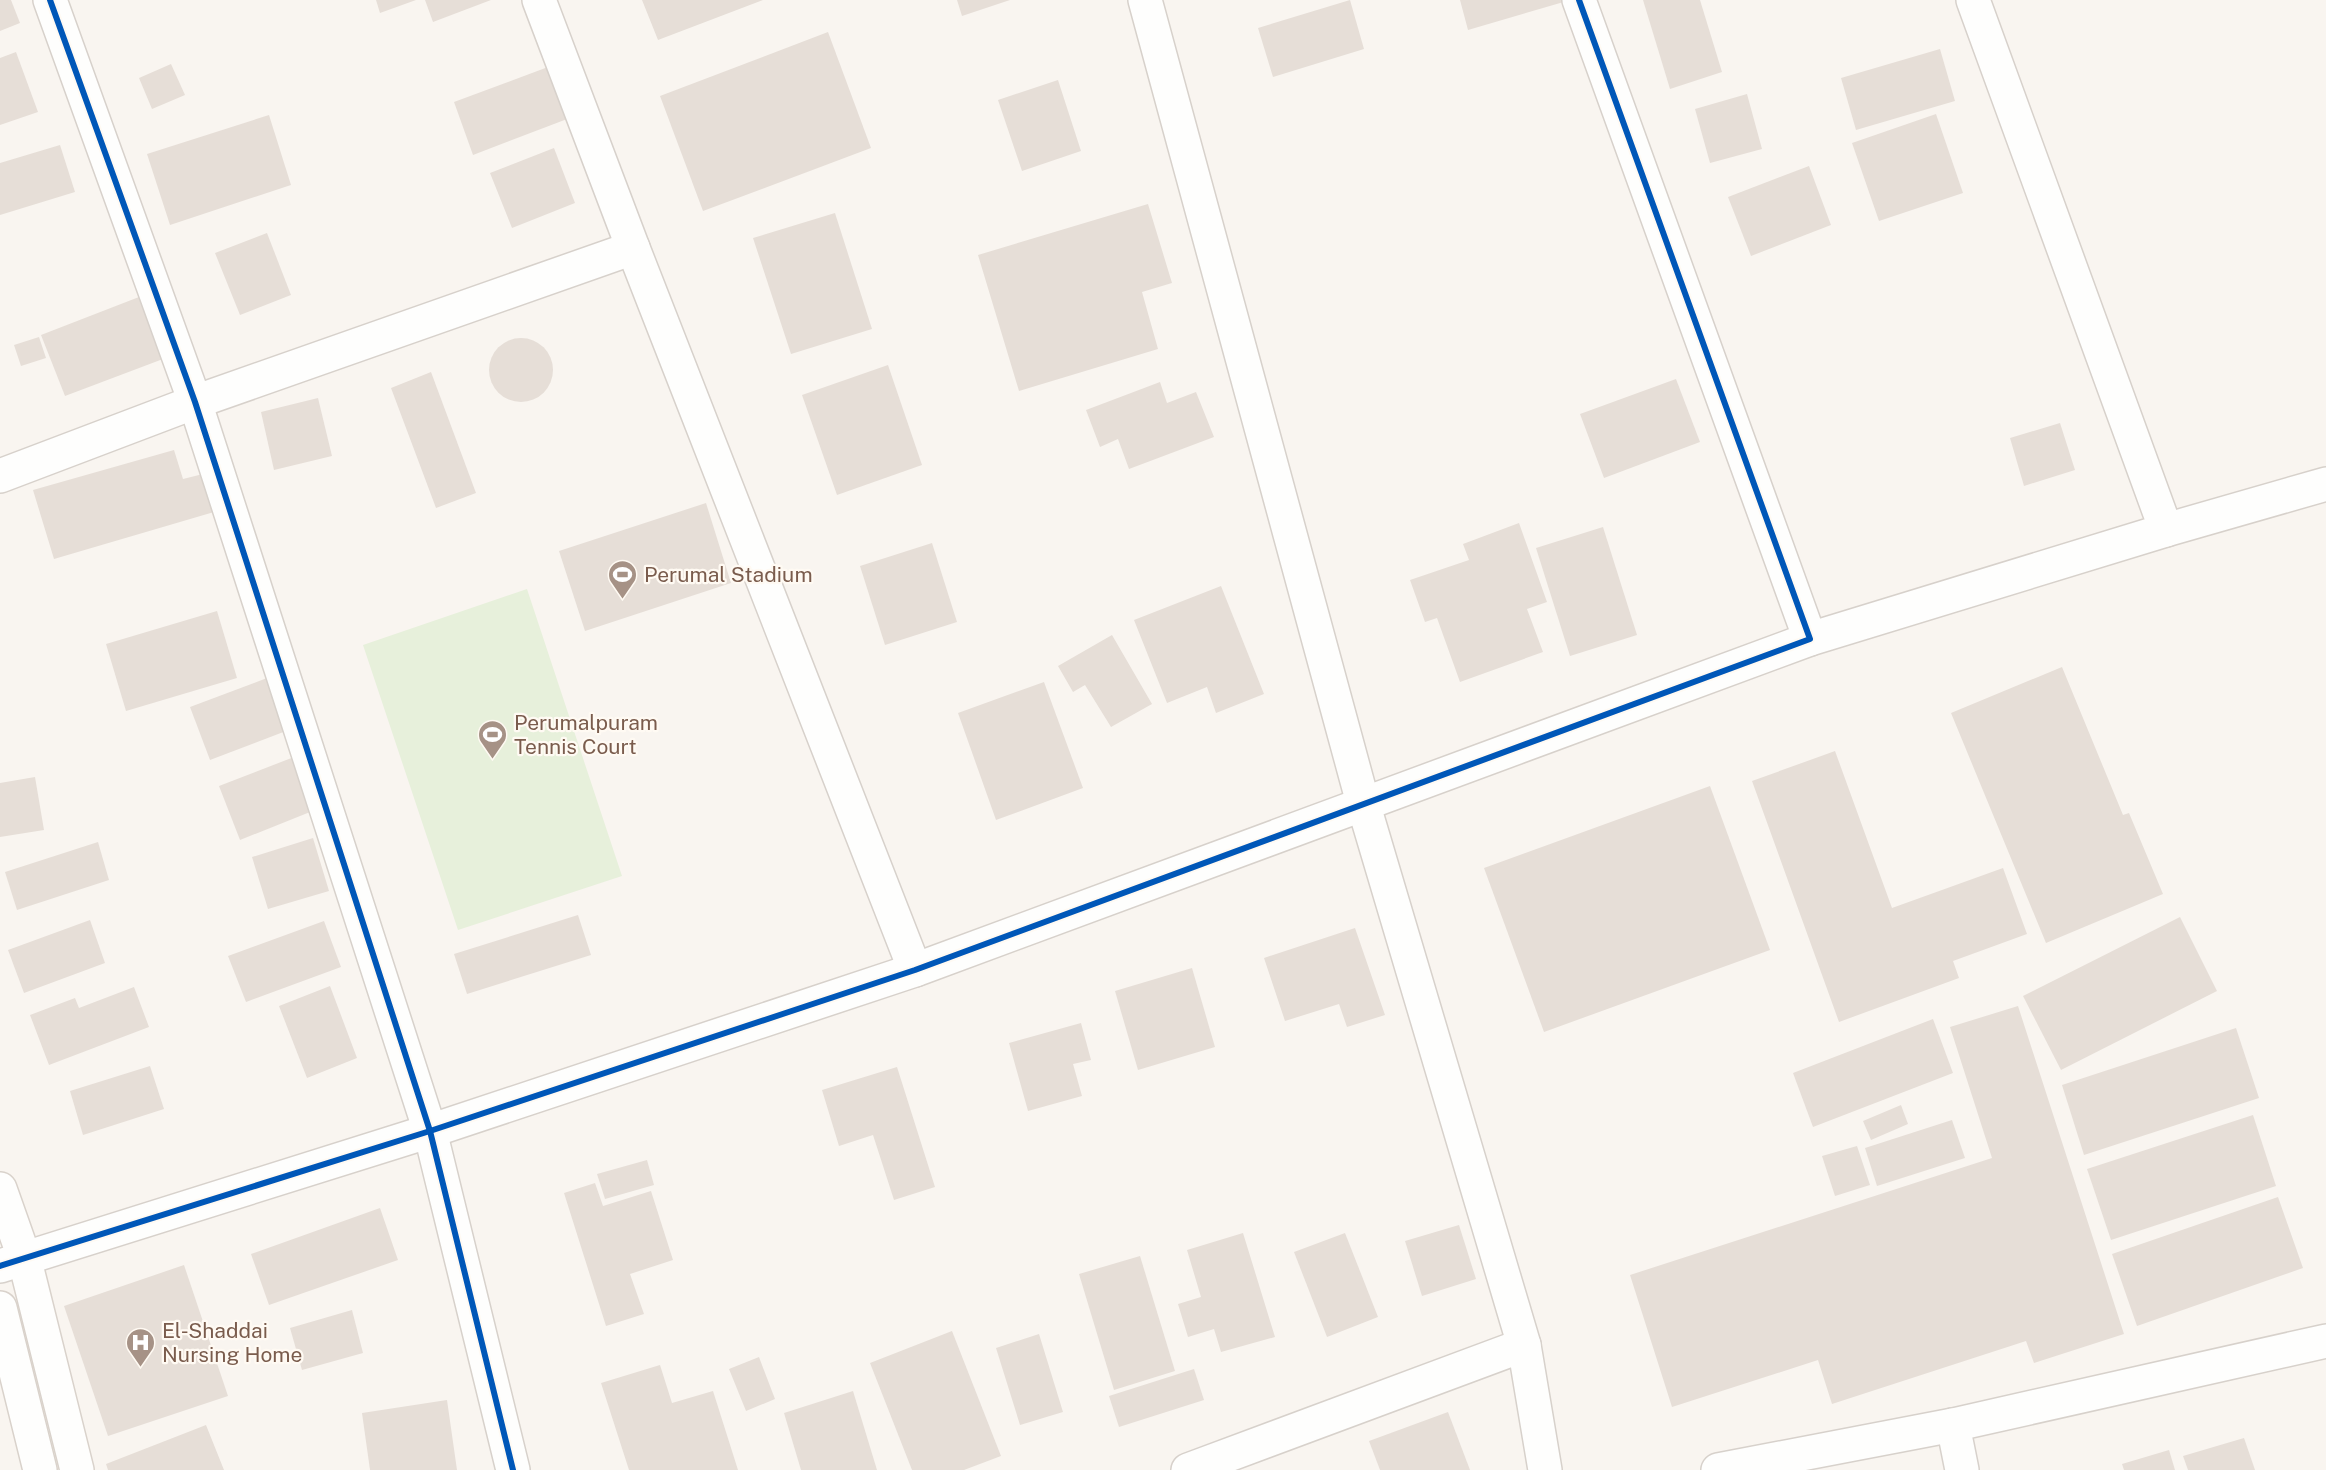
<svg xmlns="http://www.w3.org/2000/svg" width="2326" height="1470" font-family="'Public Sans',sans-serif">
<style>
.green{fill:#e7f0db}
.building{fill:#e6ded7}
.lines{fill:none;stroke-linecap:round;stroke-linejoin:round}
.street-casing{stroke:#d7d1cb;stroke-width:36}
.secondary-casing{stroke:#d9d2cb;stroke-width:36}
.street{stroke:#fefefd;stroke-width:33}
.secondary{stroke:#fefefd;stroke-width:33}
.cycleway-casing{stroke:#fffaf3;stroke-width:10}
.cycleway{stroke:#0057b8;stroke-width:6}
.labels{text-anchor:middle;dominant-baseline:central;stroke-width:4.5;stroke-linejoin:round;paint-order:stroke}
.poi-label{font-size:21px;fill:#7a5c4d;stroke:#fffaf3;text-anchor:start}
</style>
<rect width="100%" height="100%" fill="#f9f5f0"/>
<!-- green -->
<polygon class="green" points="527,589 622,876 458,930 363,645"/>
<!-- building -->
<g class="building">
<polygon points="0,0 11,0 20,23 0,31"/>
<polygon points="376,0 416,0 380,13"/>
<polygon points="425,0 491,0 433,22"/>
<polygon points="642,0 763,0 658,40"/>
<polygon points="957,0 1010,0 962,16"/>
<polygon points="1350,0 1364,49 1273,77 1258,28"/>
<polygon points="1460,0 1567,0 1567,1 1468,30"/>
<polygon points="1643,0 1700,0 1722,72 1670,89"/>
<polygon points="828,32 871,148 703,211 660,96"/>
<polygon points="1940,49 1955,101 1856,130 1841,78"/>
<polygon points="16,52 38,112 0,125 0,58"/>
<polygon points="171,64 185,95 152,109 139,78"/>
<polygon points="556,64 575,116 473,155 454,102"/>
<polygon points="1058,80 1081,151 1022,171 998,100"/>
<polygon points="1747,94 1762,149 1710,163 1695,109"/>
<polygon points="1936,114 1963,193 1879,221 1852,143"/>
<polygon points="269,115 291,185 170,225 147,154"/>
<polygon points="60,145 75,192 0,215 0,163"/>
<polygon points="554,148 575,203 512,228 490,173"/>
<polygon points="1809,166 1831,225 1751,256 1728,197"/>
<polygon points="1148,204 1172,283 1142,292 1158,349 1019,391 978,255"/>
<polygon points="835,213 872,329 791,354 753,238"/>
<polygon points="267,233 291,295 240,315 215,253"/>
<polygon points="139,297 163,359 65,396 41,335"/>
<polygon points="39,337 46,358 21,366 14,345"/>
<circle cx="521" cy="370" r="32"/>
<polygon points="888,365 922,465 837,495 802,395"/>
<polygon points="431,372 476,493 436,508 391,388"/>
<polygon points="1676,379 1700,442 1604,478 1580,414"/>
<polygon points="1160,382 1167,403 1196,392 1214,437 1129,469 1118,439 1100,447 1086,410"/>
<polygon points="318,398 332,456 274,470 261,412"/>
<polygon points="2060,423 2075,470 2024,486 2010,438"/>
<polygon points="174,450 183,479 203,474 214,512 54,559 33,490"/>
<polygon points="706,503 731,583 585,631 559,551"/>
<polygon points="1519,523 1547,602 1527,609 1543,652 1460,682 1437,618 1425,622 1410,580 1469,560 1463,544"/>
<polygon points="1603,527 1637,635 1570,656 1536,548"/>
<polygon points="932,543 957,622 885,645 860,566"/>
<polygon points="1221,586 1264,694 1216,713 1207,687 1167,703 1134,620"/>
<polygon points="217,611 237,678 126,711 106,644"/>
<polygon points="1112,635 1152,704 1111,727 1085,685 1073,692 1058,666"/>
<polygon points="2062,667 2123,815 2129,813 2163,894 2046,943 1951,713"/>
<polygon points="267,678 286,731 210,760 190,707"/>
<polygon points="1044,682 1083,788 996,820 958,713"/>
<polygon points="1835,751 1892,908 2003,868 2027,934 1953,961 1959,978 1839,1022 1752,781"/>
<polygon points="294,757 315,810 240,840 219,786"/>
<polygon points="35,777 44,830 0,837 0,783"/>
<polygon points="1710,786 1770,950 1544,1032 1484,868"/>
<polygon points="313,838 329,891 268,909 252,857"/>
<polygon points="98,842 109,880 17,910 5,872"/>
<polygon points="578,915 591,955 467,994 454,954"/>
<polygon points="2180,917 2217,991 2061,1070 2023,996"/>
<polygon points="90,920 105,963 24,993 8,950"/>
<polygon points="324,921 341,967 246,1002 228,956"/>
<polygon points="1355,928 1385,1015 1347,1027 1339,1004 1285,1021 1264,958"/>
<polygon points="1192,968 1215,1047 1138,1070 1115,991"/>
<polygon points="330,986 357,1058 307,1078 279,1006"/>
<polygon points="134,987 149,1027 49,1065 30,1015 75,998 79,1008"/>
<polygon points="2018,1006 2124,1334 2034,1363 2026,1341 1832,1404 1818,1360 1672,1407 1630,1275 1992,1158 1950,1027"/>
<polygon points="1933,1019 1953,1073 1813,1127 1793,1073"/>
<polygon points="1081,1023 1091,1060 1073,1064 1082,1096 1028,1111 1009,1043"/>
<polygon points="2236,1028 2259,1098 2084,1155 2062,1085"/>
<polygon points="150,1066 164,1109 83,1135 70,1091"/>
<polygon points="897,1067 935,1187 894,1200 873,1135 839,1146 822,1090"/>
<polygon points="1901,1105 1908,1124 1871,1140 1863,1121"/>
<polygon points="2253,1115 2276,1186 2111,1240 2087,1169"/>
<polygon points="1952,1120 1965,1158 1877,1186 1865,1148"/>
<polygon points="1857,1146 1870,1185 1835,1196 1822,1156"/>
<polygon points="647,1160 654,1185 605,1199 597,1174"/>
<polygon points="595,1183 603,1206 651,1191 673,1260 630,1274 644,1314 606,1326 564,1193"/>
<polygon points="2278,1197 2303,1268 2137,1326 2112,1254"/>
<polygon points="380,1208 398,1260 269,1305 251,1254"/>
<polygon points="1459,1225 1476,1279 1422,1296 1405,1241"/>
<polygon points="1243,1233 1275,1337 1221,1352 1214,1329 1188,1337 1178,1304 1201,1297 1187,1250"/>
<polygon points="1345,1233 1378,1317 1327,1337 1294,1252"/>
<polygon points="1140,1256 1175,1371 1114,1390 1079,1274"/>
<polygon points="184,1265 228,1396 108,1436 64,1306"/>
<polygon points="352,1310 363,1353 302,1370 290,1328"/>
<polygon points="952,1331 1001,1456 964,1470 912,1470 870,1363"/>
<polygon points="1039,1334 1063,1412 1020,1425 996,1348"/>
<polygon points="759,1357 775,1399 746,1411 729,1369"/>
<polygon points="660,1365 672,1403 713,1391 738,1470 629,1470 601,1383"/>
<polygon points="1194,1369 1204,1400 1119,1427 1109,1396"/>
<polygon points="853,1391 877,1470 801,1470 784,1413"/>
<polygon points="447,1400 457,1470 370,1470 362,1413"/>
<polygon points="1448,1412 1470,1470 1380,1470 1369,1441"/>
<polygon points="206,1425 224,1470 108,1470 106,1464"/>
<polygon points="2244,1438 2255,1470 2188,1470 2183,1456"/>
<polygon points="2169,1450 2175,1470 2124,1470 2122,1464"/>
</g>
<g class="lines">
<defs>
<g id="street">
<polyline points="50,0 195,402 430,1131 513,1470"/>
<polyline points="539,0 633,248 915,970"/>
<polyline points="1145,0 1363,803 1524,1345 1545,1470"/>
<polyline points="0,476 195,402 633,248"/>
<polyline points="2166,530 2326,484"/>
<polyline points="1810,639 2166,530 1973,0"/>
<polyline points="0,1266 430,1131 915,970 1810,639 1579,0"/>
<polyline points="1953,1425 1962,1470"/>
<polyline points="1188,1470 1524,1345"/>
<polyline points="1718,1470 1953,1425 2326,1341"/>
</g>
<g id="secondary">
<polyline points="0,1189 24,1257 77,1470"/>
<polyline points="0,1308 40,1470"/>
</g>
</defs>
<!-- street casing -->
<use href="#street" class="street-casing"/>
<!-- secondary casing -->
<use href="#secondary" class="secondary-casing"/>
<!-- street -->
<use href="#street" class="street"/>
<!-- secondary -->
<use href="#secondary" class="secondary"/>
<defs>
<g id="cycleway">
<polyline points="50,0 195,402 430,1131 513,1470"/>
<polyline points="0,1266 430,1131 915,970 1810,639 1579,0"/>
</g>
</defs>
<!-- cycleway casing -->
<use href="#cycleway" class="cycleway-casing"/>
<!-- cycleway -->
<use href="#cycleway" class="cycleway"/>
</g>
<!-- icons -->
<defs>
<symbol id="stadium-pin" viewBox="-11 -11 22 30"><path d="M0 17L-7.5 6A9.5 9.5 0 1 1 7.5 6Z" fill="#a69286" stroke="#fffaf3"/><path d="M0-5a6.5 5 0 1 0 0 10a6.5 5 0 1 0 0-10ZM-3.5-1.8h7v3.6h-7Z" fill="#fff"/></symbol>
<symbol id="hospital-pin" viewBox="-11 -11 22 30"><path d="M0 17L-7.5 6A9.5 9.5 0 1 1 7.5 6Z" fill="#a69286" stroke="#fffaf3"/><path d="M-5-5h3v3.5h4V-5h3V5h-3V1.5h-4V5h-3Z" fill="#fff"/></symbol>
</defs>
<g fill-rule="evenodd">
<use href="#stadium-pin" x="606" y="558" width="33" height="45"/>
<use href="#stadium-pin" x="476" y="718" width="33" height="45"/>
<use href="#hospital-pin" x="124" y="1326" width="33" height="45"/>
</g>
<g class="labels">
<!-- poi labels -->
<g class="poi-label">
<text x="644" y="574">Perumal Stadium</text>
<text x="514" y="722">Perumalpuram<tspan x="514" dy="24">Tennis Court</tspan></text>
<text x="162" y="1330">El-Shaddai<tspan x="162" dy="24">Nursing Home</tspan></text>
</g>
</g>
</svg>
